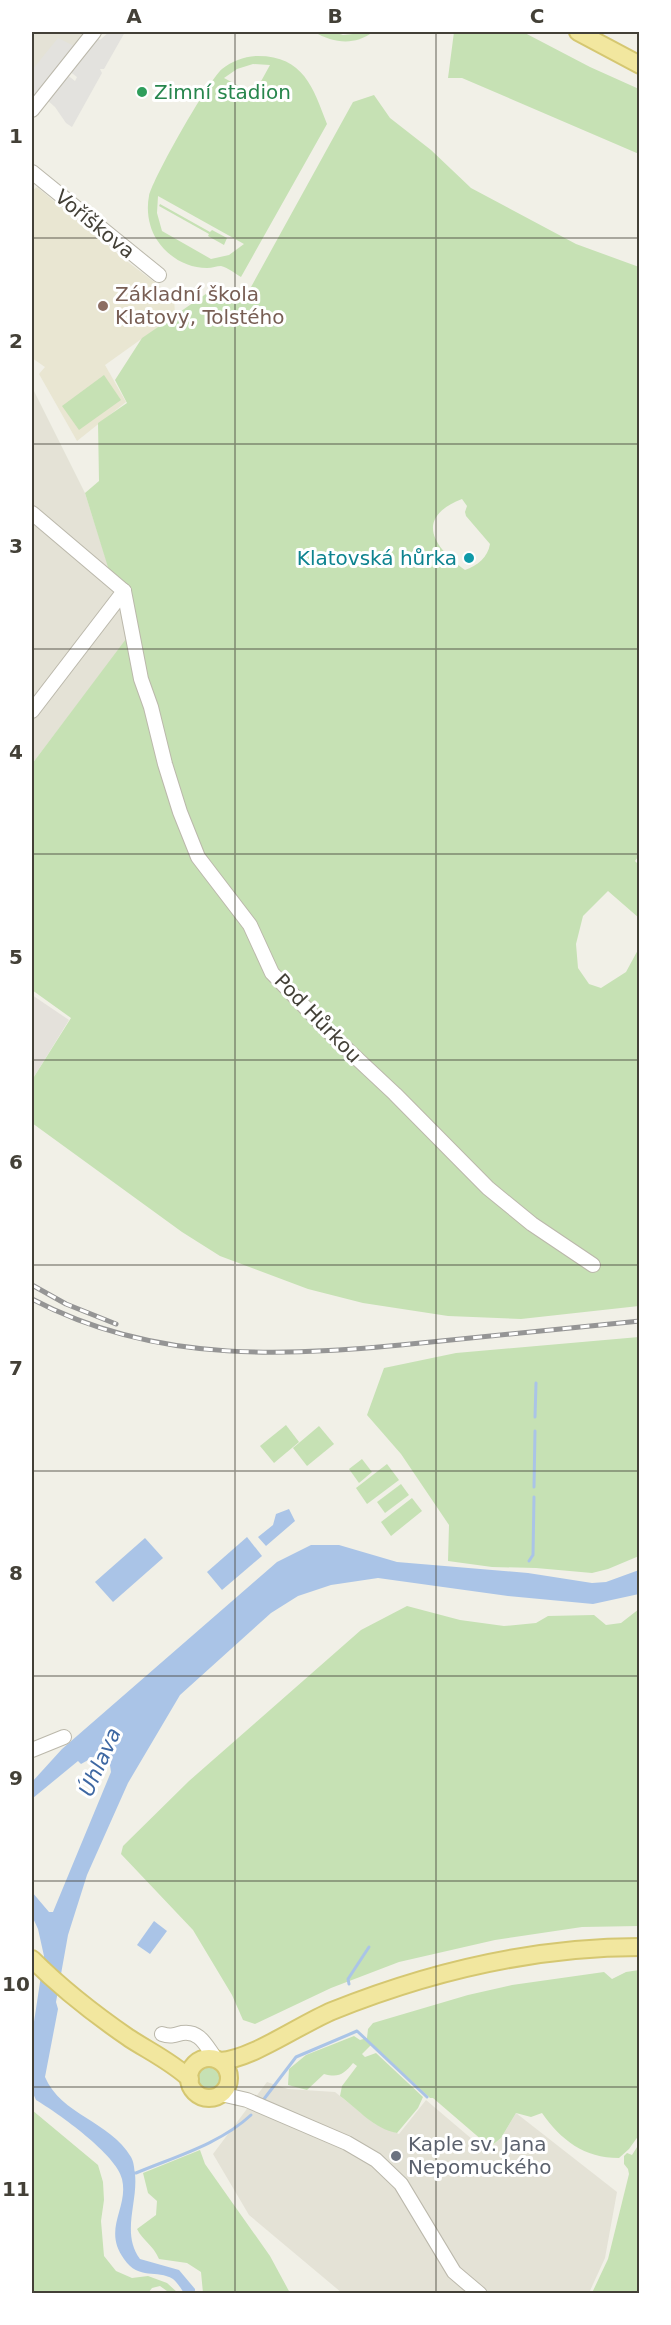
<svg xmlns="http://www.w3.org/2000/svg" width="671" height="2325" font-family="'DejaVu Sans',sans-serif">
<style>
.residential{fill:#e4e2d6}
.industrial{fill:#e4e1db}
.education{fill:#e9e6d2}
.green{fill:#c6e1b4;fill-rule:evenodd}
.parking{fill:#e3e2de}
.water{fill:#aac4e7}
.lines{fill:none;stroke-linecap:round;stroke-linejoin:round}
.stream{stroke:#aac4e7;stroke-width:3}
.minor-casing{stroke:#bbb8ab;stroke-width:16}
.major-casing{stroke:#d5c771;stroke-width:20}
.minor{stroke:#fff;stroke-width:14}
.major{stroke:#f2e79f;stroke-width:16}
.rail-casing{stroke:#959595;stroke-width:5}
.rail{stroke:#fff;stroke-width:3;stroke-dasharray:9;stroke-linecap:butt}
.grid{fill:none;stroke:#434037;stroke-width:1.5;stroke-opacity:0.55}
.leisure-dot{fill:#2e9e5b;stroke:#fff;stroke-width:2}
.education-dot{fill:#8d6e63;stroke:#fff;stroke-width:2}
.culture-dot{fill:#0f9aa8;stroke:#fff;stroke-width:2}
.worship-dot{fill:#6b7280;stroke:#fff;stroke-width:2}
.labels{text-anchor:middle;dominant-baseline:central;stroke-width:6;stroke-linejoin:round;paint-order:stroke}
.leisure-label{font-size:20px;fill:#27864d;stroke:#fff;text-anchor:start}
.street-label{font-size:20px;fill:#434037;stroke:#fff}
.education-label{font-size:20px;fill:#785e54;stroke:#fff;text-anchor:start}
.culture-label{font-size:20px;fill:#0d838f;stroke:#fff;text-anchor:end}
.worship-label{font-size:20px;fill:#5b616d;stroke:#fff;text-anchor:start}
.water-label{font-size:21px;font-style:italic;fill:#3d67a2;stroke:#fff}
.neatline{fill:none;stroke:#434037;stroke-width:2}
.grid-label{font-size:20px;text-anchor:middle;font-weight:bold;fill:#434037}
</style>
<rect width="100%" height="100%" fill="#f1f0e7"/>
<!-- residential -->
<g class="residential">
<polygon points="32,32 92,32 32,112"/>
<polygon points="32,387 85,493 130,635 32,764"/>
<polygon points="267,2082 288,2089 335,2092 375,2124 399,2134 426,2100 486,2151 501,2138 516,2113 617,2192 605,2258 589,2293 342,2293 249,2215 213,2154"/>
</g>
<!-- industrial -->
<polygon class="industrial" points="32,995 69,1020 32,1080"/>
<!-- education -->
<polygon class="education" points="37,187 124,259 174,297 175,315 105,365 126,402 77,441 39,374 45,367 32,358 32,191"/>
<!-- green -->
<g class="green">
<path d="M314 32H333L343 35 373 32C354 46 334 43 314 32Z"/>
<polygon points="454,32 523,32 590,67 639,89 639,154 462,78 448,78"/>
<path d="M256 56C303 55 313 87 327 124L241 277C236 274 227 267 221 266 217 266 212 268 207 268 187 268 168 257 157 240 149 228 146 211 149 196 153 178 208 81 222 69 232 61 243 57 256 56ZM253 64 270 65 254 94 224 78 237 69ZM158 196 244 244 229 255 211 259 162 231 157 213Z"/>
<path d="M374 95 390 118 431 150 471 188 576 244 639 267 640 854 635 861 639 865V918L608 891 583 916 576 944 578 968 589 984 601 988 626 972 639 948V1306L521 1319 448 1316 363 1303 308 1289 220 1256 182 1232 32 1123V1080L71 1018 32 990V764L129 635 85 493 99 481 98 423 127 403 115 380 142 338 216 287 241 294 251 287 353 102ZM462 499 467 506 465 512 466 516 490 544C488 557 477 566 465 570 433 547 414 518 462 499Z"/>
<polygon points="160,204 210,232 212,230 227,238 224,245 208,236 209,234 159,206"/>
<polygon points="104,375 121,400 79,430 62,406"/>
<polygon points="639,1337 639,1556 608,1569 592,1573 536,1568 492,1567 448,1561 449,1525 401,1454 367,1415 384,1368 456,1353"/>
<polygon points="286,1425 299,1442 274,1463 260,1446"/>
<polygon points="319,1426 334,1444 307,1466 293,1448"/>
<polygon points="362,1459 372,1472 359,1483 349,1469"/>
<polygon points="387,1464 399,1480 367,1504 356,1488"/>
<polygon points="401,1484 409,1495 385,1513 377,1502"/>
<polygon points="412,1498 422,1511 391,1536 381,1522"/>
<polygon points="407,1606 460,1620 504,1626 536,1623 548,1616 594,1615 606,1625 621,1623 639,1609 639,1926 582,1927 495,1940 399,1962 331,1988 255,2024 243,2020 232,1995 193,1930 121,1854 123,1846 189,1781 361,1630"/>
<path d="M639 1970V2135L629 2149 619 2158C584 2158 561 2140 542 2113L531 2117 516 2113 501 2138 490 2147 433 2098H430L372 2044 362 2054 365 2057 376 2053 423 2097 418 2108 397 2133C374 2129 358 2109 340 2096L342 2086 357 2066 353 2063C344 2074 339 2078 324 2074L307 2090 288 2085 289 2069 306 2055 354 2036 360 2040 367 2038 368 2029 373 2023 468 1995 512 1985 604 1972 612 1979 626 1972Z"/>
<circle cx="209" cy="2078" r="13"/>
<polygon points="32,2110 98,2165 103,2182 104,2200 101,2221 104,2256 116,2271 132,2278 148,2276 167,2283 178,2293 166,2293 167,2291 160,2286 152,2288 148,2293 32,2293"/>
<polygon points="639,2144 639,2293 592,2293 608,2259 629,2174 628,2169 624,2164 624,2156 627,2153 632,2155"/>
<path d="M200 2150 205 2164 270 2256 290 2293H203L201 2272 187 2263 159 2259C153 2245 143 2241 137 2229L156 2215 157 2201 148 2193 143 2173Z"/>
</g>
<!-- parking -->
<g class="parking">
<polygon points="109,32 125,32 104,69 100,69 102,73 72,127 66,123 55,107 46,99 66,74 75,81 77,77 69,71 96,37 100,40"/>
<polygon points="58,38 74,46 79,45 32,103 32,70"/>
</g>
<!-- water -->
<g class="water">
<polygon points="289,1509 295,1521 266,1546 258,1537 273,1525 276,1514"/>
<polygon points="247,1537 262,1556 222,1590 207,1572"/>
<polygon points="145,1538 163,1558 113,1602 95,1582"/>
<path d="M311 1545H339L397 1562 528 1573 592 1583 606 1582 639 1570V1594L593 1604 508 1596 378 1578 331 1585 298 1596 271 1613 180 1695 128 1783 87 1875 68 1935 56 2002 58 2009 45 2077C61 2115 110 2121 131 2157 134 2162 134 2168 135 2174 138 2203 121 2233 140 2259L179 2270 195 2289V2293H184C182 2290 177 2282 173 2279 157 2269 139 2281 124 2259 102 2229 129 2208 122 2179 117 2155 58 2113 36 2100L32 2091V2035L44 1956 38 1929 32 1916V1892L49 1912H53L111 1772C110 1763 109 1757 99 1754L81 1764 78 1761 33 1798 32 1782 62 1749 277 1562Z"/>
<polygon points="154,1921 167,1931 150,1954 137,1945"/>
</g>
<g class="lines">
<!-- stream -->
<g class="stream">
<polyline points="535,1417 536,1383"/>
<polyline points="534,1487 535,1431"/>
<polyline points="529,1561 533,1555 534,1497"/>
<polyline points="349,1984 348,1979 369,1947"/>
<polyline points="264,2099 296,2057 357,2031 427,2097"/>
<path d="M132 2173H136C174 2157 220 2144 251 2115"/>
</g>
<defs>
<g id="minor">
<polyline points="32,110 94,32"/>
<polyline points="32,172 159,275"/>
<polyline points="32,513 124,591"/>
<polyline points="124,591 141,679 151,707 165,764 180,812 198,857 250,925 272,973 333,1036 395,1094 488,1188 532,1224 593,1265"/>
<polyline points="32,711 124,591"/>
<polyline points="32,1750 64,1737"/>
<path d="M162 2034C170 2037 175 2035 182 2033 200 2030 206 2046 216 2059"/>
<polyline points="221,2094 247,2100 347,2143 376,2160 401,2184 454,2272 480,2294"/>
</g>
<g id="major">
<polyline points="578,32 640,65"/>
<path d="M32 1959C61 1988 94 2014 129 2038 149 2051 172 2062 190 2079"/>
<circle cx="209" cy="2078" r="20"/>
<path d="M220 2061C250 2060 301 2024 332 2011 429 1972 535 1947 640 1947"/>
</g>
</defs>
<!-- minor casing -->
<use href="#minor" class="minor-casing"/>
<!-- major casing -->
<use href="#major" class="major-casing"/>
<!-- minor -->
<use href="#minor" class="minor"/>
<!-- major -->
<use href="#major" class="major"/>
<defs>
<g id="rail">
<polyline points="32,1285 66,1304 116,1324"/>
<path d="M32 1299C159 1366 293 1356 431 1342 501 1335 570 1328 640 1321"/>
</g>
</defs>
<!-- rail casing -->
<use href="#rail" class="rail-casing"/>
<!-- rail -->
<use href="#rail" class="rail"/>
</g>
<!-- grid -->
<path class="grid" d="M235 32V2294M436 32V2294M32 238H640M32 444H640M32 649H640M32 854H640M32 1060H640M32 1265H640M32 1471H640M32 1676H640M32 1881H640M32 2087H640"/>
<!-- markers -->
<circle class="leisure-dot" cx="142" cy="92" r="6"/>
<circle class="education-dot" cx="103" cy="306" r="6"/>
<circle class="culture-dot" cx="469" cy="558" r="6"/>
<circle class="worship-dot" cx="396" cy="2156" r="6"/>
<g class="labels">
<!-- leisure labels -->
<g class="leisure-label">
<text x="154" y="92">Zimní stadion</text>
</g>
<!-- street labels -->
<g class="street-label">
<text transform="translate(95 224) rotate(39)">Voříškova</text>
<text transform="translate(318 1018) rotate(46)">Pod Hůrkou</text>
</g>
<!-- education labels -->
<g class="education-label">
<text x="115" y="294">Základní škola<tspan x="115" dy="23">Klatovy, Tolstého</tspan></text>
</g>
<!-- culture labels -->
<g class="culture-label">
<text x="457" y="558">Klatovská hůrka</text>
</g>
<!-- worship labels -->
<g class="worship-label">
<text x="408" y="2144">Kaple sv. Jana<tspan x="408" dy="23">Nepomuckého</tspan></text>
</g>
<!-- water labels -->
<g class="water-label">
<text transform="translate(100 1762) rotate(-66)">Úhlava</text>
</g>
</g>
<!-- border -->
<rect width="671" height="2325" fill="none" stroke="#ffffff" stroke-width="66"/>
<rect x="33" y="33" width="605" height="2259" class="neatline"/>
<g class="grid-label">
<text x="134" y="23">A</text>
<text x="335" y="23">B</text>
<text x="537" y="23">C</text>
<text x="16" y="143">1</text>
<text x="16" y="348">2</text>
<text x="16" y="553">3</text>
<text x="16" y="759">4</text>
<text x="16" y="964">5</text>
<text x="16" y="1169">6</text>
<text x="16" y="1375">7</text>
<text x="16" y="1580">8</text>
<text x="16" y="1785">9</text>
<text x="16" y="1991">10</text>
<text x="16" y="2196">11</text>
</g>
</svg>
